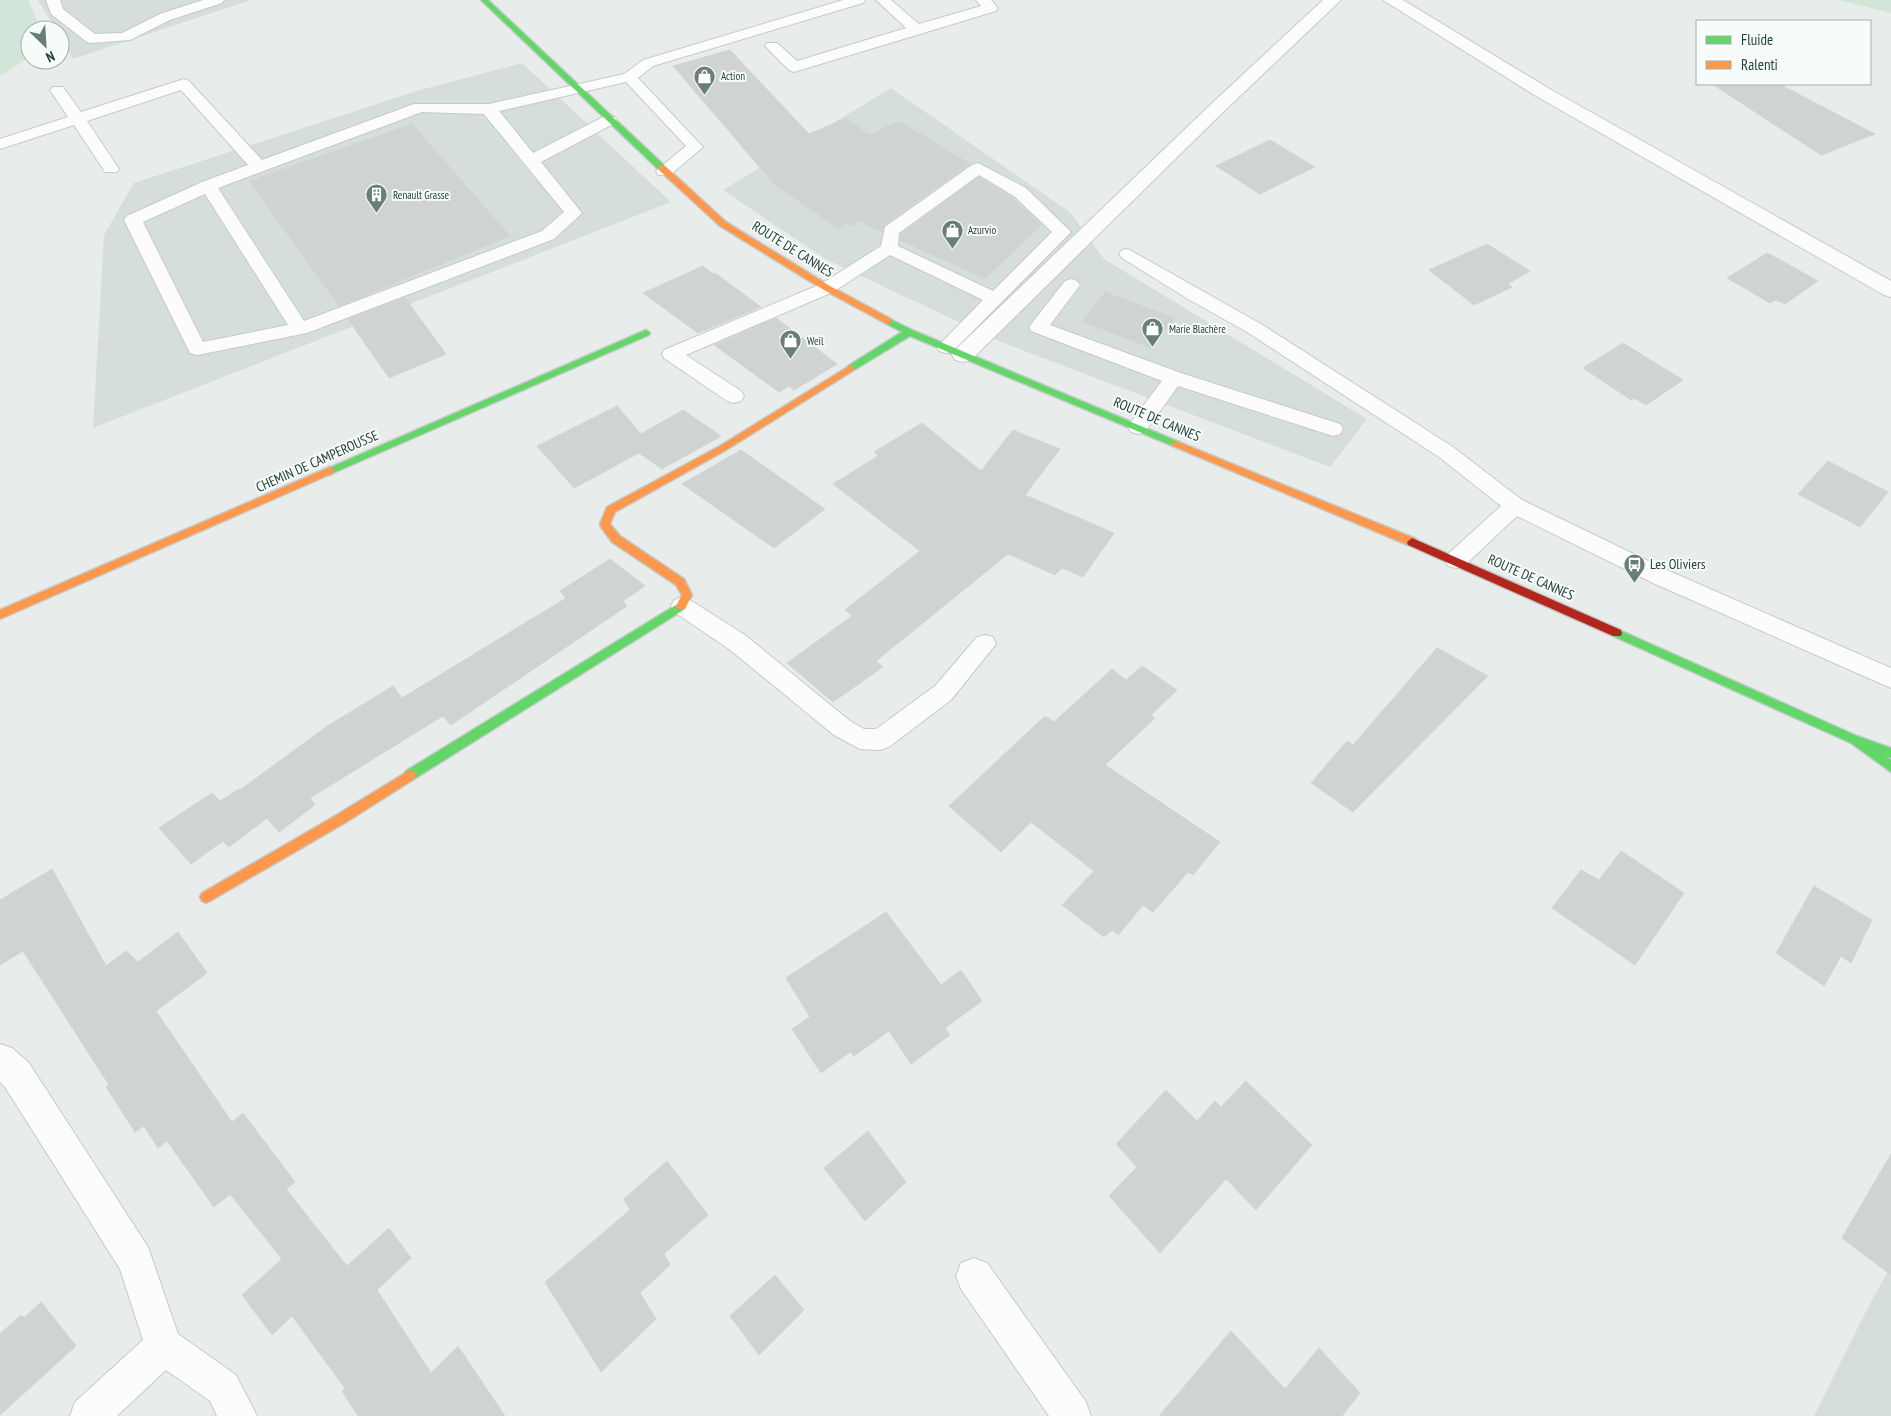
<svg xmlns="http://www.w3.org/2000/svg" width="1891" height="1416" font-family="'PT Sans Narrow',sans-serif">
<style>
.built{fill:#d6dedb}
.green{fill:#d1e6d8}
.building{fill:#cfd4d2;stroke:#d1d6d4}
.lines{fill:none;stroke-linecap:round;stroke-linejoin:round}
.lane-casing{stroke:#c5cac8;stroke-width:2}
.street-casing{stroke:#c5cac8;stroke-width:2}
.fast-casing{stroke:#c3cbc8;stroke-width:3}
.slow-casing{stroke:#c3cbc8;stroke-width:3}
.jam-casing{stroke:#c3cbc8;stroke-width:3}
.lane{fill:#fcfcfc;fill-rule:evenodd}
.street{fill:#fcfcfc;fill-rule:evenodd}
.fast{fill:#63d668;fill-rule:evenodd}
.slow{fill:#ff974d;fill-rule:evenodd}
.jam{fill:#b3261e;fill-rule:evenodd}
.labels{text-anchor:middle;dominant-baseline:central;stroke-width:4;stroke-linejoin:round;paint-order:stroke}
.far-poi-label{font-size:11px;fill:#24423a;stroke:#f7fbf9;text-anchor:start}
.street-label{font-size:14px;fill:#24423a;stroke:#f7fbf9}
.poi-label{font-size:14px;fill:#24423a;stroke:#f7fbf9;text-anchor:start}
</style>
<rect width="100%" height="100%" fill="#e8edeb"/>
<!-- built -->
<g class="built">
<polygon points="38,0 251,0 73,59 60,37 60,30 56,30"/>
<polygon points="522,63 671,202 93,428 104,235 134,183 420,90"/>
<polygon points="891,88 1071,213 1104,259 1367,419 1330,467 1001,342 825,259 723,190"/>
<polygon points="1891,1265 1891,1416 1814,1416 1862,1319"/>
</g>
<!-- green -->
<g class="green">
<polygon points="0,0 28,0 41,30 30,30 30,57 0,76"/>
<polygon points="1839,0 1891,0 1891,13"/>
</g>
<!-- building -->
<g class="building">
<polygon points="730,50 809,134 846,118 869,135 899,121 970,164 884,225 882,232 859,221 851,226 846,223 838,228 775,185 673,66"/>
<polygon points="1712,84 1779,84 1875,134 1821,155"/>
<polygon points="412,124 510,236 339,306 249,181"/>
<polygon points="1270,140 1315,167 1260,194 1216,166"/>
<polygon points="979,177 1013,198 1041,225 985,279 900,240 901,234"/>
<polygon points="1487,244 1530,271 1508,284 1512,287 1474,305 1429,270"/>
<polygon points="1767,253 1773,256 1818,281 1785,304 1776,300 1770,303 1727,278"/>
<polygon points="703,266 713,274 715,273 761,307 698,333 643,293"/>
<polygon points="1105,292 1175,318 1151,348 1082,321"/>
<polygon points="405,298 446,354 389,378 348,319"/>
<polygon points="776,318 837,364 794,390 789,386 779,392 714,345"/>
<polygon points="1623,343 1683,380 1646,405 1634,398 1631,400 1583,368"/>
<polygon points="617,406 641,434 683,410 721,436 662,469 639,453 574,488 537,446"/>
<polygon points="922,423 981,471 1013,430 1060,449 1025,495 1114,533 1083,577 1062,568 1055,575 1008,554 876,661 883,667 833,702 787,663 852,616 845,610 920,551 833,484 878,456 874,452"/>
<polygon points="741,450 825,509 774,548 682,484"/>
<polygon points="1828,461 1888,492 1860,527 1798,494"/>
<polygon points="610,559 645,586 623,601 627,606 451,725 443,716 310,798 315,805 279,832 267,818 229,847 223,841 191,864 159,828 212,793 220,801 239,789 240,790 326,727 393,686 402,698 566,598 560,591"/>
<polygon points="1437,648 1488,676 1353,812 1311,783 1347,741 1353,745"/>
<polygon points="1142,666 1177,690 1151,715 1155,718 1105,765 1220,842 1193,875 1188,872 1153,912 1143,905 1118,935 1112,930 1104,937 1062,905 1094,871 1031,822 1001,852 949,806 1045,716 1054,722 1112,669 1126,680"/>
<polygon points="1621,851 1684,893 1635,965 1552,908 1581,870 1599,880"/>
<polygon points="52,869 106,966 126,951 138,962 178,932 207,973 156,1011 232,1122 243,1113 295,1182 286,1189 347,1266 389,1228 411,1258 377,1290 431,1373 458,1346 505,1416 358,1416 342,1391 345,1388 292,1316 272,1335 242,1295 282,1259 230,1194 214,1207 167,1141 158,1148 144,1126 135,1132 106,1087 109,1085 23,951 0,965 0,900"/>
<polygon points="1814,886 1872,920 1851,963 1841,956 1824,986 1776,953"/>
<polygon points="886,912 941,985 961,970 982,1001 945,1028 950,1035 911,1064 889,1031 854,1056 850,1052 821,1073 792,1029 810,1017 786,978"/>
<polygon points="1246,1081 1312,1145 1256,1210 1226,1179 1160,1253 1109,1196 1137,1167 1116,1144 1166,1090 1197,1121 1215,1101 1221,1107"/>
<polygon points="868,1131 906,1182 865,1221 824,1168"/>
<polygon points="1891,1154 1891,1275 1842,1238"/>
<polygon points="667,1161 708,1215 664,1254 670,1265 640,1293 656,1319 601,1372 545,1282 630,1210 624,1199"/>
<polygon points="775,1275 804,1310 759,1355 730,1316"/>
<polygon points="41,1302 76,1346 0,1415 0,1334 21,1315 24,1318"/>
<polygon points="1231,1331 1285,1389 1319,1348 1360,1393 1342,1416 1159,1416"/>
</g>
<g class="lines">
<defs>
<g id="lane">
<polygon points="46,0 60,0 63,9 95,34 122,33 160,14 203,0 224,0 222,3 170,20 130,40 92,43 87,42 51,14"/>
<path d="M843 0H865L863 3 653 66 638 78 703 147 670 175H658L656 171 686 146 626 82 499 111 533 153 603 117H615L617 120 615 123 541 162 582 213 554 239 307 333 197 355 190 353 188 349 124 220 127 216 202 182 248 165 181 90 87 121 119 169 117 172H105L74 125 0 149V139L68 117 50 90 53 87H63L81 112 184 79 189 81 262 160 414 104H489L624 74 643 60ZM422 112 484 114 564 212 542 231 304 321 218 188ZM205 194 288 325 203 342 143 222Z"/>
<polygon points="876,0 891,0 919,24 981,6 976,0 991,0 998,8 996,11 794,72 789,70 765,46 767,43 777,43 797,61 906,28"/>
<path d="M978 163 1026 188 1071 232 953 351 946 353 939 351 937 347 983 300 890 255 833 292 686 355 741 391 744 396 741 401 734 403 727 401 664 358 662 354 664 350 821 284 881 246 885 227 972 165ZM979 175 1014 196 1052 232 993 291 898 246 899 233Z"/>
<polygon points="1128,249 1261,324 1453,447 1522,500 1669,571 1891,668 1891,688 1653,583 1517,516 1464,566 1456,568 1448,566 1445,560 1448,554 1501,506 1439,457 1247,332 1188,299 1122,258 1119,254 1122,250"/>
<polygon points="1071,279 1077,281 1080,285 1050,325 1181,373 1340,424 1343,429 1340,434 1333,436 1178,386 1145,432 1138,434 1131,432 1128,427 1131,422 1162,381 1031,331 1029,327 1065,281"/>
<polygon points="682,597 690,600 745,635 850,721 864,729 876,729 935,686 977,637 985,635 993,637 996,644 951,700 889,747 880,750 860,749 834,735 729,649 674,612 671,606 674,600"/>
</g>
<g id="street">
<polygon points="1323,0 1341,0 1219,116 971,360 963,362 955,360 952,355 955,350 1207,108"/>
<polygon points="1383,0 1403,0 1548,88 1891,281 1891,297 1884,295 1536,96"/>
<polygon points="0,1044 12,1048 29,1063 148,1247 178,1334 236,1375 257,1416 217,1416 210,1401 166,1370 117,1416 70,1416 75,1402 143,1340 120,1269 5,1087 0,1082"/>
<polygon points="974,1258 987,1263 1086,1402 1091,1416 1049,1416 961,1289 956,1276 961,1263"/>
</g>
<g id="fast">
<polygon points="481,0 488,0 665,166 665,170 659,170"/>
<polygon points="888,318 912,330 1179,442 1181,444 1176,447 1173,446 910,336 854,370 848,370 848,366 902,332 885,323 885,319"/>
<polygon points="646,330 650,333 649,335 333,473 330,475 325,471 327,469"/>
<polygon points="681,602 685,603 686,606 685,609 414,779 410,780 406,779 404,775 406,771"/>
<polygon points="1617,629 1857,736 1891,748 1891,758 1885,756 1891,760 1891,772 1851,743 1613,636 1612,633 1613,630"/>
</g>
<g id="slow">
<polygon points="659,166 665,166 726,222 830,286 891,319 891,323 885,323 824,290 720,226 659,170"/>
<polygon points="851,365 854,366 854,370 726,450 615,512 610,524 620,536 684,579 692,595 685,609 677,609 676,606 682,595 676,585 612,542 601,527 600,524 607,507 720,446"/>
<polygon points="1176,441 1416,539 1417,542 1412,546 1408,545 1173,446 1171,444"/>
<polygon points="330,467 333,469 335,471 333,473 0,619 0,610"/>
<polygon points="410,770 414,771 416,775 414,779 343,824 210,901 206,903 202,901 200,897 202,893 335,816"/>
</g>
<polygon id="jam" points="1412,538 1621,630 1622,633 1621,636 1613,636 1408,545 1407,542"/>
</defs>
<!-- lane casing -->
<use href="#lane" class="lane-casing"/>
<!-- street casing -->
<use href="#street" class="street-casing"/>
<!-- fast casing -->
<use href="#fast" class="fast-casing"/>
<!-- slow casing -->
<use href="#slow" class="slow-casing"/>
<!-- jam casing -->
<use href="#jam" class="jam-casing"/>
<!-- lane -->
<use href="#lane" class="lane"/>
<!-- street -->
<use href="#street" class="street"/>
<!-- fast -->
<use href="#fast" class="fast"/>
<!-- slow -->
<use href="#slow" class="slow"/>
<!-- jam -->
<use href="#jam" class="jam"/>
</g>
<!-- icons -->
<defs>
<symbol id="shop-pin" viewBox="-11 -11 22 30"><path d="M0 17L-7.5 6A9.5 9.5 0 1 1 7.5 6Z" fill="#697e78" stroke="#f7fbf9"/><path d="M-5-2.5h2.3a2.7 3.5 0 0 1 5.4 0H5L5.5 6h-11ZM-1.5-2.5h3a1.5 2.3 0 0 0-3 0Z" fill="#fff"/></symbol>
<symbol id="building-pin" viewBox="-11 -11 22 30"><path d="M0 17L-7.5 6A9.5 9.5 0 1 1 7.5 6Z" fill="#697e78" stroke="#f7fbf9"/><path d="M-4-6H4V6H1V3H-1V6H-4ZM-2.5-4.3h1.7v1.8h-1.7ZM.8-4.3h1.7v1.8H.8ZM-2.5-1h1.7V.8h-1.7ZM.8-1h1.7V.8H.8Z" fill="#fff"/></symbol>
<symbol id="bus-pin" viewBox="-11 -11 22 30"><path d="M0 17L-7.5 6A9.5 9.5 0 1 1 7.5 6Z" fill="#697e78" stroke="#f7fbf9"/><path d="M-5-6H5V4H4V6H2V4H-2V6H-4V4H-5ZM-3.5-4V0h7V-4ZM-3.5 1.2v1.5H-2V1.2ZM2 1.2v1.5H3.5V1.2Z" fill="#fff"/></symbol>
</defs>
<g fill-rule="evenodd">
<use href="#shop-pin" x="692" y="64" width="25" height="34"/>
<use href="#building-pin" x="364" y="182" width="25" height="34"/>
<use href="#shop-pin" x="940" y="218" width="25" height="34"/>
<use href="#shop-pin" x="1140" y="316" width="25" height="34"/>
<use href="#shop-pin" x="778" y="328" width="25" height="34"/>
<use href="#bus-pin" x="1622" y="552" width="25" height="34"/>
</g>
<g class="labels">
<!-- far-poi labels -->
<g class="far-poi-label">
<text x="721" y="76">Action</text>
<text x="393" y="195">Renault Grasse</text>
<text x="968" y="230">Azurvio</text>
<text x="1169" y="329">Marie Blachère</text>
<text x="807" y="341">Weil</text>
</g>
<!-- street labels -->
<g class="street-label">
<text transform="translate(793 249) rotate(32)">ROUTE DE CANNES</text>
<text transform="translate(1157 419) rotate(23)">ROUTE DE CANNES</text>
<text transform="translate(317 461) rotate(-24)">CHEMIN DE CAMPEROUSSE</text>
<text transform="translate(1531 577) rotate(24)">ROUTE DE CANNES</text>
</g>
<!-- poi labels -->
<g class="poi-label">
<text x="1650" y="564">Les Oliviers</text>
</g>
</g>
<!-- legend -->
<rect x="1696" y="20" width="175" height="65" fill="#f7fbf9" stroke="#a3b1ad"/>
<rect x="1706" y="36" width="25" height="8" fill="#63d668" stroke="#a3b1ad"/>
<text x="1741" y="45" font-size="15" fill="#24423a">Fluide</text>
<rect x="1706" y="61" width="25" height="8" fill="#ff974d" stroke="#a3b1ad"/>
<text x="1741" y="70" font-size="15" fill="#24423a">Ralenti</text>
<!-- north arrow -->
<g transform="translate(45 45) rotate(155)"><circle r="24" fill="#f7fbf9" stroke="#a3b1ad"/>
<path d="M0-4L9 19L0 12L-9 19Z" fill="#697e78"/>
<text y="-8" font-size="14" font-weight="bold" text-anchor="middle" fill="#24423a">N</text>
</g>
</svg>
